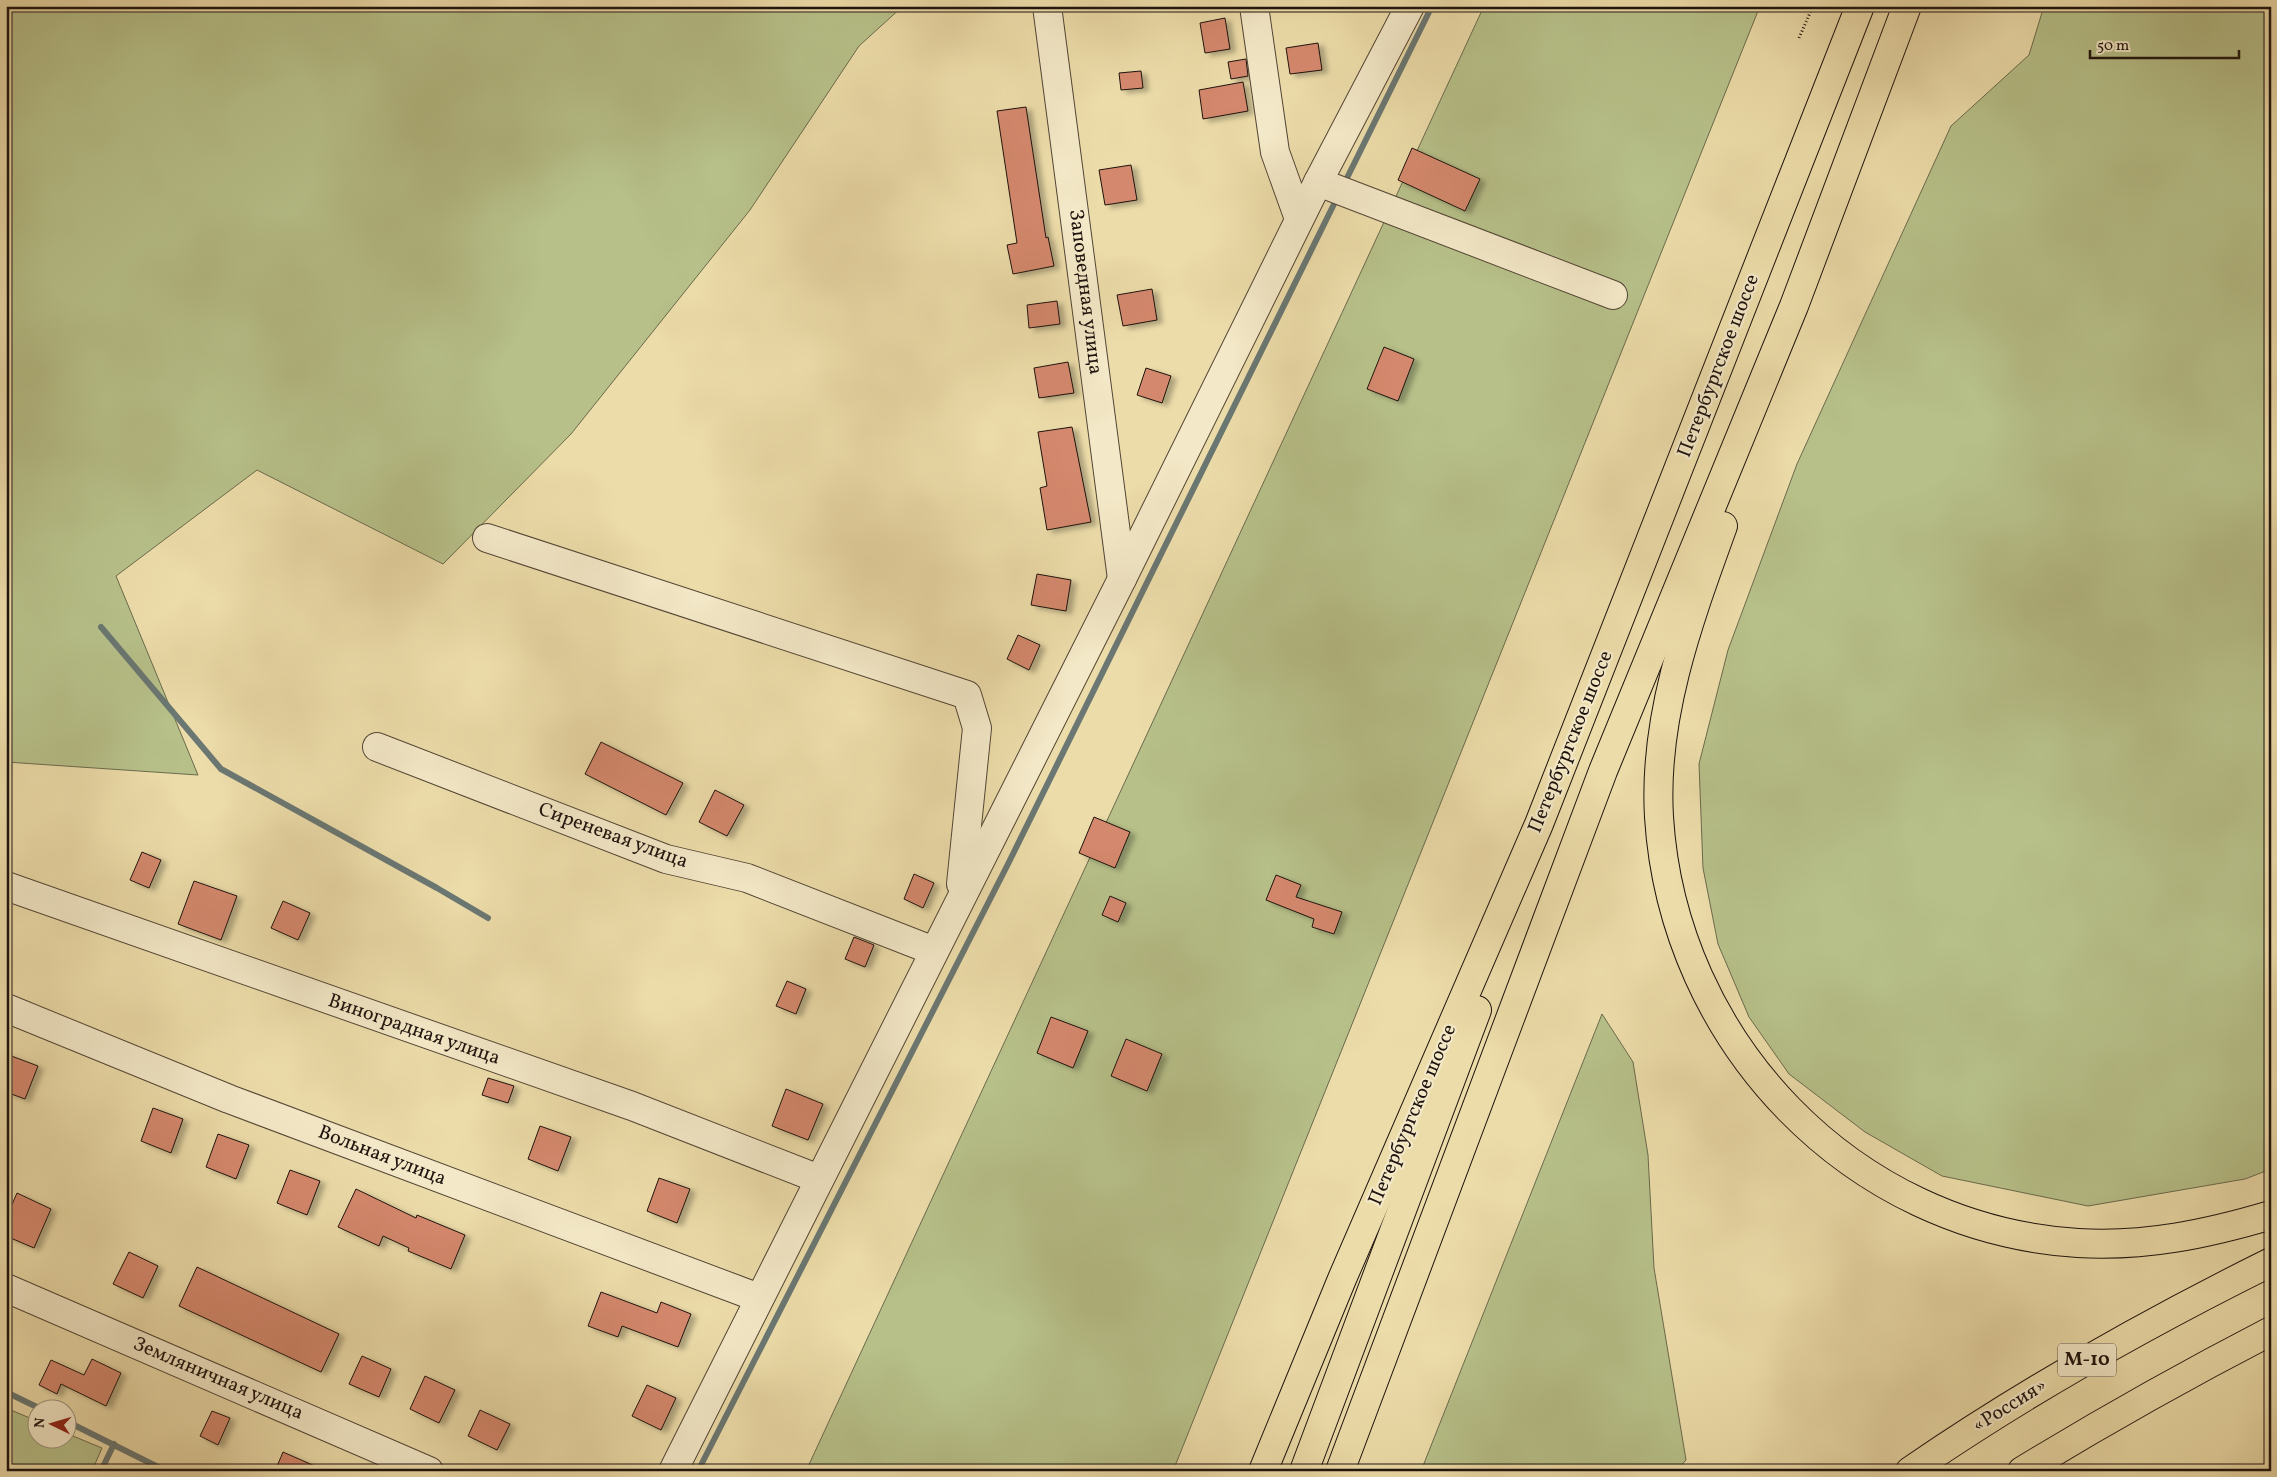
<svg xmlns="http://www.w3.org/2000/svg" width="2277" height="1477" font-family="Vollkorn,serif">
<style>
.green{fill:#b7c089;stroke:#6a6a4c}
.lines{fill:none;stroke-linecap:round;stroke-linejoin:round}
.stream{stroke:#6a7772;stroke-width:6}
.building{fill:#d4886d;stroke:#1e130e;filter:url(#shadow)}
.minor-casing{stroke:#524535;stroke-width:30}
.major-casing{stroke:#1e130e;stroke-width:30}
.highway-casing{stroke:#1e130e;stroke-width:30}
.path{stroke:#1e130e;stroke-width:3;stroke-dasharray:1 2.5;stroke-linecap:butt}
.minor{stroke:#f3e8c7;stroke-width:28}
.major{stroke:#ecdca9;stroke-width:28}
.highway{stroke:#ecdca9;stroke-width:28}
.labels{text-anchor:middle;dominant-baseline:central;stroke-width:4.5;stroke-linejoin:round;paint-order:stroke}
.shield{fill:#f3e8c7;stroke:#5e5346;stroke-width:1}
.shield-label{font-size:19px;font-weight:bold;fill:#1e130e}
.street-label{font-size:20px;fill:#1e130e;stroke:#f3e8c7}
</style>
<defs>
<filter id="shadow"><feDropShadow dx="5.5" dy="3" stdDeviation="2.5" flood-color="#0004"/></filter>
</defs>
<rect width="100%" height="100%" fill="#ecdca9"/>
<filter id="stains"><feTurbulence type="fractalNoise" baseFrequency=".004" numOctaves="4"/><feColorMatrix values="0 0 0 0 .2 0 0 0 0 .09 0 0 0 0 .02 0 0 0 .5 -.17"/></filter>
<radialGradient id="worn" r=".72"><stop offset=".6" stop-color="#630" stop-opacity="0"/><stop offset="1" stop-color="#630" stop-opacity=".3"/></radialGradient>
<!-- green -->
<g class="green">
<polygon points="6,6 903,6 859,46 750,210 571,434 443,564 257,470 116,576 198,775 6,762"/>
<polygon points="1484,6 1760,6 1173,1471 806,1471"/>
<polygon points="2044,6 2271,6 2271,1169 2245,1179 2088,1206 1942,1176 1865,1132 1789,1074 1749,1017 1718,944 1703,868 1699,764 1728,650 1797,464 1951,126 2029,55"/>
<polygon points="1602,1014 1633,1062 1648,1155 1654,1268 1686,1460 1676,1471 1421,1471"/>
<polygon points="6,1408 37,1421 38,1440 68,1440 68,1434 102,1448 92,1471 6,1471"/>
</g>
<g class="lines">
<!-- stream -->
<g class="stream">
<polyline points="1344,184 1432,6"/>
<polyline points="101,627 221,769 437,888 488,918"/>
<polyline points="6,1392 43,1410"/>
<polyline points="68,1422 166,1471"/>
<polyline points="101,1471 114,1444"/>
<polyline points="698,1471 1007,866 1338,196"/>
</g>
</g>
<!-- building -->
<g class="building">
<polygon points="1225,18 1230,49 1205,53 1200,23"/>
<polygon points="1318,43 1322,70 1290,74 1286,48"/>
<polygon points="1246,59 1248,76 1231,79 1228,62"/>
<polygon points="1141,71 1143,88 1121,90 1119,73"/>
<polygon points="1243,82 1248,111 1203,119 1199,90"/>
<polygon points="1026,107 1046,238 1048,237 1054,266 1013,274 1007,245 1017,243 997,111"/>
<polygon points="1412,148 1480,179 1465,211 1398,180"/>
<polygon points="1131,165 1137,200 1105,205 1099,170"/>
<polygon points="1152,289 1157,320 1123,326 1117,295"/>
<polygon points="1057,301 1060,324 1029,328 1027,305"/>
<polygon points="1384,347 1414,359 1398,401 1367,389"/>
<polygon points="1068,362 1074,393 1039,398 1034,368"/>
<polygon points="1146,368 1171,376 1162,403 1137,395"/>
<polygon points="1072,427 1091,522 1047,530 1040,488 1047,486 1038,432"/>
<polygon points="1037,574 1071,580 1066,611 1031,605"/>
<polygon points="1018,635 1040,645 1029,670 1007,659"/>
<polygon points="601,742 683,783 666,815 585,774"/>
<polygon points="715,790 744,805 727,836 699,822"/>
<polygon points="1094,817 1130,832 1115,868 1079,853"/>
<polygon points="142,852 161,860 149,888 130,880"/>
<polygon points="914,874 934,883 923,908 904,899"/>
<polygon points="1276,875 1301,885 1296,897 1342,912 1334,934 1312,927 1314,919 1266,900"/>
<polygon points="194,881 237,896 221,940 178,924"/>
<polygon points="1110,896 1126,903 1118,922 1102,915"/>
<polygon points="283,901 310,913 298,940 271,928"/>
<polygon points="854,937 874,945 865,967 845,959"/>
<polygon points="787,981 806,989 796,1014 776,1006"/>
<polygon points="1051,1017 1088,1031 1073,1068 1037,1053"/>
<polygon points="1126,1039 1162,1054 1147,1091 1111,1076"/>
<polygon points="6,1054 38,1066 25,1099 6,1092"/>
<polygon points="488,1078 514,1086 508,1103 482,1095"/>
<polygon points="786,1089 823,1104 808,1140 772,1126"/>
<polygon points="153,1108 183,1119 171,1153 141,1141"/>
<polygon points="540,1126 571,1137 558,1171 528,1159"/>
<polygon points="218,1134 249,1145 236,1179 206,1167"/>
<polygon points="290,1170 320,1181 307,1215 277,1203"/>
<polygon points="659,1178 690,1189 677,1223 647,1211"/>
<polygon points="356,1189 416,1218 417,1215 465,1235 451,1269 408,1251 409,1248 383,1236 379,1246 338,1227"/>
<polygon points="17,1193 51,1209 34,1248 6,1236 6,1218"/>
<polygon points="129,1252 158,1266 143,1298 113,1284"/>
<polygon points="197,1267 339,1334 321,1372 179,1306"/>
<polygon points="601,1292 657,1313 661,1302 691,1314 678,1347 622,1326 618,1337 588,1326"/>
<polygon points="362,1356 391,1369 379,1397 349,1384"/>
<polygon points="92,1359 121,1373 106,1406 61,1384 57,1394 39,1385 51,1360 84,1375"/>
<polygon points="425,1376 455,1390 439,1423 410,1409"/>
<polygon points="647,1385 676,1398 661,1430 632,1416"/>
<polygon points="480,1410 510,1424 497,1450 468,1436"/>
<polygon points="212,1411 230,1418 218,1445 200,1436"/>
<polygon points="283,1452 326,1471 275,1471"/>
</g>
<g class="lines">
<defs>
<g id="minor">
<polyline points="1047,6 1122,579"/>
<polyline points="1254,6 1275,152 1299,219"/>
<polyline points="1318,182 1613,295"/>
<polyline points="487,538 967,695 977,728 961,884"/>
<polyline points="377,747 666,859 747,878 934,951"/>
<polyline points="6,886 632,1106 819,1179"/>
<polyline points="6,1008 229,1099 759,1298"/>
<polyline points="6,1288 429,1471"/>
<polyline points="673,1471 1122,579 1318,182 1410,6"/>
</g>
<g id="major">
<path d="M1723 526C1689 620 1653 716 1659 817 1673 1042 1852 1229 2078 1243 2145 1247 2207 1234 2271 1215"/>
<polyline points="1263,1471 1342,1279 1539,824 1860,6"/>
<polyline points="1304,1471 1477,1010"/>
<polyline points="1340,1471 1603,771 1794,306 1907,6"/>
</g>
<g id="highway">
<path d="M1910 1471C2025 1392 2146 1324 2271 1262"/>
<path d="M2022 1471C2104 1421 2186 1375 2271 1331"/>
</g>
</defs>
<!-- minor casing -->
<use href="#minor" class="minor-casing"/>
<!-- major casing -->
<use href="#major" class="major-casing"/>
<!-- highway casing -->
<use href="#highway" class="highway-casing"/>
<!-- path -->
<g class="path">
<polyline points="1942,10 1944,6"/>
<polyline points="1799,38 1813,6"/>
</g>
<!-- minor -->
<use href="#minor" class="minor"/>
<!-- major -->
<use href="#major" class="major"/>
<!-- highway -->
<use href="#highway" class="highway"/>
</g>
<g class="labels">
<!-- shield labels -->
<rect class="shield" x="2058" y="1343.5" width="58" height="33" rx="4"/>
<g class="shield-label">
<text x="2087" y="1360">М-10</text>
</g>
<!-- street labels -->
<g class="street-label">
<text transform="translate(1085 292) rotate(83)">Заповедная улица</text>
<text transform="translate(1719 366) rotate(-69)">Петербургское шоссе</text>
<text transform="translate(1571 742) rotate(-68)">Петербургское шоссе</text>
<text transform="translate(613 836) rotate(20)">Сиреневая улица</text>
<text transform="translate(414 1030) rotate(19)">Виноградная улица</text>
<text transform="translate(1413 1115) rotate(-67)">Петербургское шоссе</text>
<text transform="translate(382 1156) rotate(21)">Вольная улица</text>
<text transform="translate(218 1379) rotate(23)">Земляничная улица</text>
<text transform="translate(2010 1406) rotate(-32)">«Россия»</text>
</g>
</g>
<!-- margin -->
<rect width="2277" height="1477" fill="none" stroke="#ecdca9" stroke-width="25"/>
<rect x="8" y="8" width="2262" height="1462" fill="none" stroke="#1e130e" stroke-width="2.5"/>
<rect x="12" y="12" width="2252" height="1452" fill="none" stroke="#1e130e"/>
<!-- north arrow -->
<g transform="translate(52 1424) rotate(275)"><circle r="24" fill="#f3e8c7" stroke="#9e937d"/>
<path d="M0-4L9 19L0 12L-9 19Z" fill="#8f2418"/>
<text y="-8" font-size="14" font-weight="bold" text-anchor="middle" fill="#1e130e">N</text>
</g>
<!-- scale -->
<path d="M2090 50v8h149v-8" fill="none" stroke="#1e130e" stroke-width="2.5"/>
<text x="2097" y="50" font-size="15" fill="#1e130e" stroke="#f3e8c7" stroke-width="4" paint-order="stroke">50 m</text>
<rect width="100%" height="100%" filter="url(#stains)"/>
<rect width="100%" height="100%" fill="url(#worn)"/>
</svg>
